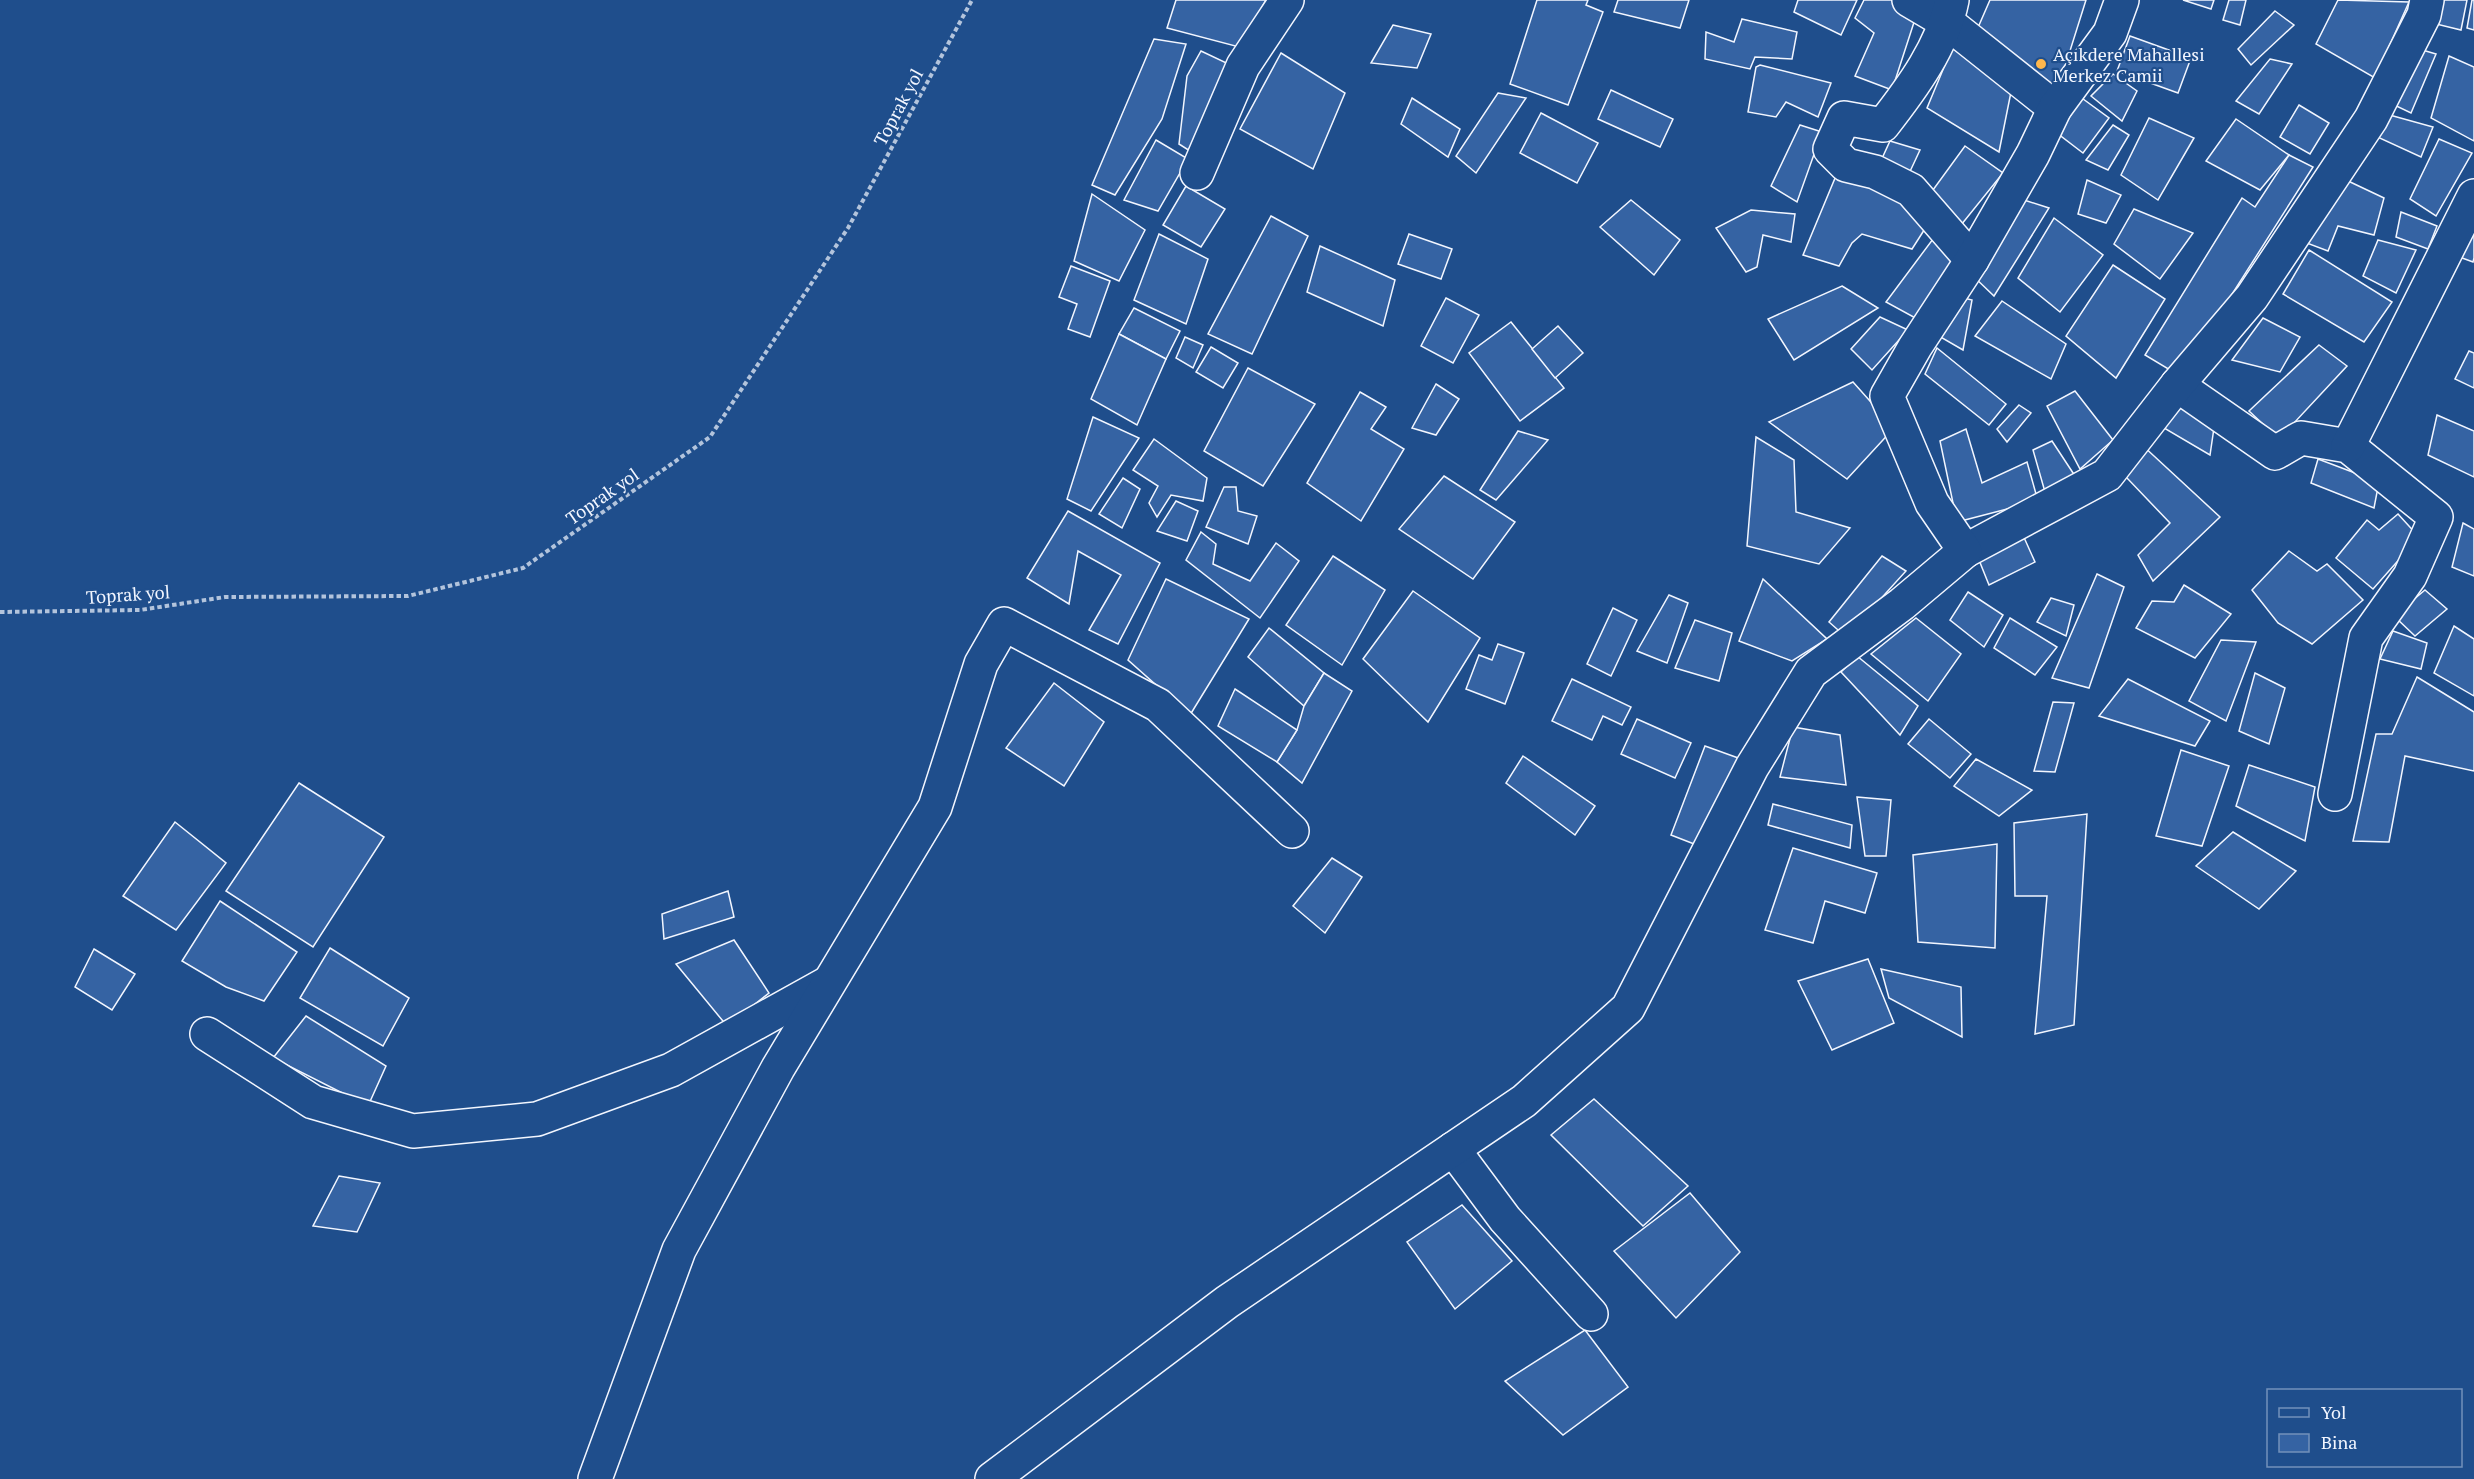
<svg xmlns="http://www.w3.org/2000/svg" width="2474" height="1479" font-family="'PT Serif',serif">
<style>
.building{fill:#3563a3;stroke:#f2f6ff;stroke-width:1.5}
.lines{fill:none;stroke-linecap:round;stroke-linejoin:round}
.minor-casing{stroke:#f2f6ff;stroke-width:36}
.path{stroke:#b3c4dc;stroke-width:4;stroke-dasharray:4.5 3;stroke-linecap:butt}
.minor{stroke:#1f4e8c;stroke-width:33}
.poi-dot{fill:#ffb74d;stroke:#1f4e8c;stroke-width:2}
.labels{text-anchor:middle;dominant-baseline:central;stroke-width:4.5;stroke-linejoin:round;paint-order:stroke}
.poi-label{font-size:18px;fill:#f2f6ff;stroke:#1f4e8c;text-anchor:start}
.street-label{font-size:18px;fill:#f2f6ff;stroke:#1f4e8c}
</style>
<rect width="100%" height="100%" fill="#1f4e8c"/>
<!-- building -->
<g class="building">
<polygon points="1176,0 1266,0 1239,47 1167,28"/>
<polygon points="1537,0 1588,0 1586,5 1603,12 1568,105 1510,84"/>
<polygon points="1618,0 1689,0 1680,28 1614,12"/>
<polygon points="1798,0 1857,0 1841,35 1794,12"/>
<polygon points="1864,0 1893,0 1917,13 1892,90 1855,76 1874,33 1855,18"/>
<polygon points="1990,0 2086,0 2058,89 1973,39"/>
<polygon points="2183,0 2214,0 2211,9"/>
<polygon points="2229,0 2246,0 2240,25 2223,20"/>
<polygon points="2338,0 2409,2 2375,78 2316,44"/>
<polygon points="2437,0 2467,0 2461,30 2432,23"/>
<polygon points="2472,0 2474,0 2474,30 2467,28"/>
<polygon points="2275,11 2294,25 2251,65 2238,49"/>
<polygon points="1742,19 1797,32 1792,59 1755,57 1750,69 1705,59 1706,32 1734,42"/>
<polygon points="1393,25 1431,34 1417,68 1371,63"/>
<polygon points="2130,36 2191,58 2178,93 2117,71"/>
<polygon points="1154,39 1186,44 1162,119 1115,195 1092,185"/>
<polygon points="1952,48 2012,87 1999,152 1927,108"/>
<polygon points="2419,49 2436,54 2411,113 2390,103"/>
<polygon points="1201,51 1235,67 1193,153 1179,144 1187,76"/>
<polygon points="1281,53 1345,93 1313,169 1240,129"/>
<polygon points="2449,56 2474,67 2474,141 2431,118"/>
<polygon points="2270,59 2292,64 2259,114 2236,101"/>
<polygon points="1760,65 1831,83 1818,117 1786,102 1776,117 1748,112 1756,67"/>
<polygon points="2113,74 2137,91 2122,121 2091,96"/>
<polygon points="1611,90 1673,119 1660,147 1598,119"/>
<polygon points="1498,93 1526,98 1476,173 1456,156"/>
<polygon points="2079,96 2109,118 2083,153 2053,130"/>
<polygon points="1412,98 1460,129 1448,157 1401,124"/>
<polygon points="2299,105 2329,123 2310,154 2280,137"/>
<polygon points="1541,113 1598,143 1577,183 1520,153"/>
<polygon points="2386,114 2433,127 2421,157 2373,135"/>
<polygon points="2149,118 2194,138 2158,200 2121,175"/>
<polygon points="2236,119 2289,155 2260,190 2206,161"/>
<polygon points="1800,125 1822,132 1797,202 1771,186"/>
<polygon points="2113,125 2129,135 2108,170 2086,160"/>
<polygon points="2439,139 2472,153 2436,216 2410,199"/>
<polygon points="1156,140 1188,159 1158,211 1124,200"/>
<polygon points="1890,141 1920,150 1906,180 1879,165"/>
<polygon points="1965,146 2003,173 1957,230 1930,194"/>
<polygon points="2289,155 2313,167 2180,376 2145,355 2242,198 2255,207"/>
<polygon points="1838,171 1892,188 1928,224 1912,249 1862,234 1852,243 1839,266 1803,255"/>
<polygon points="2087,180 2121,195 2106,223 2078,214"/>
<polygon points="2346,180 2384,198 2374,235 2338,226 2328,251 2304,242"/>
<polygon points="1186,186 1225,209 1201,247 1163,225"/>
<polygon points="1092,194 1145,230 1119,281 1074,261"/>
<polygon points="2021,199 2049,208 1994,296 1972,275"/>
<polygon points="1631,200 1680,240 1654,275 1600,227"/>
<polygon points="2134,209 2193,233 2160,279 2114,244"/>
<polygon points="1751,210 1795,214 1791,242 1763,235 1757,267 1746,272 1716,228"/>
<polygon points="2401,212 2437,226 2428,249 2396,237"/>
<polygon points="2474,215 2474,258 2473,262 2454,255"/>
<polygon points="1271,216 1308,236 1252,354 1208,334"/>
<polygon points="2054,218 2103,255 2060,312 2018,278"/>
<polygon points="1159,234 1208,259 1186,324 1134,300"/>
<polygon points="1409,234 1452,249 1441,279 1398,264"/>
<polygon points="1933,239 1957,259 1919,320 1886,302"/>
<polygon points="2378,240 2416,250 2396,293 2363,276"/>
<polygon points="1320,246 1395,280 1383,326 1307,292"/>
<polygon points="2309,250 2392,302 2364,342 2283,294"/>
<polygon points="2113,265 2165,299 2116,378 2066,336"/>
<polygon points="1071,266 1110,281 1090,337 1068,329 1077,304 1059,297"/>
<polygon points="1842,286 1878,308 1794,360 1768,319"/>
<polygon points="1956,296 1972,300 1963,350 1937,335"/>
<polygon points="1446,298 1479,315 1453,363 1421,346"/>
<polygon points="2002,301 2066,344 2051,379 1975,336"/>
<polygon points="1134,308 1180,331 1166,359 1119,334"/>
<polygon points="1880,317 1908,330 1872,370 1851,349"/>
<polygon points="2263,318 2300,337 2280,372 2232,360"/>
<polygon points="1511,322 1564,388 1520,421 1469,353"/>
<polygon points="1558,326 1583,353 1555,378 1532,349"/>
<polygon points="1119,334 1166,359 1137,425 1091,399"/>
<polygon points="1185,337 1203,345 1193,368 1176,358"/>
<polygon points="2319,345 2347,366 2279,439 2249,411"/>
<polygon points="1211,347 1238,363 1223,388 1196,372"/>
<polygon points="1937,348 2006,404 1989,425 1925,374"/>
<polygon points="2469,351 2474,353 2474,388 2455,379"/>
<polygon points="1248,368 1315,404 1263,486 1204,451"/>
<polygon points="1853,382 1894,428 1847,479 1769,422"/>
<polygon points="1436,384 1459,399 1436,435 1412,428"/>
<polygon points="2075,391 2113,440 2080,469 2047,406"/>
<polygon points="1360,392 1386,407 1371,429 1404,449 1361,521 1307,483"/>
<polygon points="2175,403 2215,421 2210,455 2164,428"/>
<polygon points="2019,405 2031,413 2007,442 1997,429"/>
<polygon points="2437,415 2474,431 2474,477 2428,455"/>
<polygon points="1093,417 1139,438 1091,511 1067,499"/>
<polygon points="1966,429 1982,483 2027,462 2038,501 1957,522 1940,441"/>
<polygon points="1518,431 1548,440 1496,500 1480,490"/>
<polygon points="1756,437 1794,460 1796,512 1850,528 1819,564 1747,546"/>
<polygon points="1154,439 1207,478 1203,501 1171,495 1157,517 1149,503 1158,486 1133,470"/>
<polygon points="2052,441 2077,479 2045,492 2033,450"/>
<polygon points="2141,444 2220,517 2153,581 2138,555 2170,523 2126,477 2142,450"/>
<polygon points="2318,459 2379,482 2374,508 2311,483"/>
<polygon points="1444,476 1515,522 1473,579 1399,529"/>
<polygon points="1123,478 1140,489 1122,528 1099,514"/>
<polygon points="1224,487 1236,487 1238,511 1257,516 1248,544 1206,527"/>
<polygon points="1176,501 1198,511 1187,541 1157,531"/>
<polygon points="1068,511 1160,563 1118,644 1089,630 1121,575 1078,551 1069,604 1027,578"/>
<polygon points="2398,514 2419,537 2373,589 2336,558 2367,520 2379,530"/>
<polygon points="2463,523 2474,529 2474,576 2452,567"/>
<polygon points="1201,532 1216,544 1213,564 1250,581 1276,543 1299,561 1260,618 1186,560"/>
<polygon points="2022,533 2035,562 1989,585 1977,555"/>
<polygon points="2289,551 2317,571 2327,564 2363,600 2312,644 2278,623 2252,590"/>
<polygon points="1333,556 1385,590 1342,665 1286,625"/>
<polygon points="1882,556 1906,571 1846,637 1829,622"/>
<polygon points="2097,574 2124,587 2089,688 2052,678"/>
<polygon points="1166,579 1249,619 1190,715 1128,660"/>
<polygon points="1763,579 1827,639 1792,661 1739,641"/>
<polygon points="2184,585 2231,614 2195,658 2136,628 2152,601 2174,602"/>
<polygon points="2425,590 2447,609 2415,636 2394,616"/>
<polygon points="1413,591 1480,638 1428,722 1363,659"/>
<polygon points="1968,592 2003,615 1984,647 1950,620"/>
<polygon points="1669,595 1688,603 1667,663 1637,651"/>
<polygon points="2051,598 2074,605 2066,636 2037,622"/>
<polygon points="1613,608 1637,620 1611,676 1587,664"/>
<polygon points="1916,618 1961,654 1928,701 1871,654"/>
<polygon points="2010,618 2057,647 2035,675 1994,648"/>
<polygon points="1695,620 1732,633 1719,681 1675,668"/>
<polygon points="2454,626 2474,639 2474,696 2434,673"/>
<polygon points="1269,628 1324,673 1304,706 1248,657"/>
<polygon points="2393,631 2427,643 2421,669 2380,659"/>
<polygon points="2221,640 2256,642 2226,721 2189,701"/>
<polygon points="1498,644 1524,653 1505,704 1466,689 1479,655 1492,660"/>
<polygon points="1857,656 1918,706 1900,735 1841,672"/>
<polygon points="1324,673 1352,691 1302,783 1277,762 1297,730 1304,706"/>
<polygon points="2255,673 2285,688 2269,744 2239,731"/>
<polygon points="2417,677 2474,712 2474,771 2405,756 2389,842 2353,841 2376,734 2392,734"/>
<polygon points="1572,679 1631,707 1622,725 1603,716 1592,740 1552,721"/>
<polygon points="2128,679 2210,721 2195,746 2099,716"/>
<polygon points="1054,683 1104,722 1064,786 1006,748"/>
<polygon points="1235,689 1297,730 1277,762 1218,726"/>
<polygon points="2053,702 2074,703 2055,772 2034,771"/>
<polygon points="1637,719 1691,743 1675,778 1621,754"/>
<polygon points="1929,719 1971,754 1950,778 1908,744"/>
<polygon points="1793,727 1840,735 1846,785 1780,777"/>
<polygon points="1705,746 1741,759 1707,849 1671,835"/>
<polygon points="2181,750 2229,766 2202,846 2156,836"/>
<polygon points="1523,756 1595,806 1575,835 1506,783"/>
<polygon points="1976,759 2032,790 1999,816 1954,786"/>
<polygon points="2249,765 2315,787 2305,841 2236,806"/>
<polygon points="299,783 384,837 313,947 226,891"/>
<polygon points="1857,797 1891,800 1886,856 1865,856"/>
<polygon points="1773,804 1852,825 1850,848 1768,825"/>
<polygon points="2087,814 2074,1025 2035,1034 2047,896 2015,896 2014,823"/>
<polygon points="175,822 226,863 176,930 123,896"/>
<polygon points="2233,832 2296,871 2259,909 2196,866"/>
<polygon points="1997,844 1995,948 1918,942 1913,855"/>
<polygon points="1793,848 1877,873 1865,913 1825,901 1813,943 1765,930"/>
<polygon points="1332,858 1362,877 1325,933 1293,906"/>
<polygon points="728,891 734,917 664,939 662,914"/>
<polygon points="220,901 297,952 264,1001 226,987 182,961"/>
<polygon points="734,940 769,993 727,1026 676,964"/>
<polygon points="330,948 409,998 383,1046 300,998"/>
<polygon points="94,949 135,974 112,1010 75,987"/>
<polygon points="1868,959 1894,1023 1832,1050 1798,981"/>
<polygon points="1881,969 1961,987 1962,1037 1889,998"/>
<polygon points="306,1016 386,1066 368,1106 273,1058"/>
<polygon points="1594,1099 1688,1186 1643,1226 1551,1135"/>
<polygon points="339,1176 380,1183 357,1232 313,1226"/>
<polygon points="1690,1193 1740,1252 1676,1318 1614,1251"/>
<polygon points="1462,1205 1512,1261 1455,1309 1407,1242"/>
<polygon points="1585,1330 1628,1387 1563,1435 1505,1381"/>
</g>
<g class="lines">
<defs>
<g id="minor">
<polyline points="1909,0 1948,23 2055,108"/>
<path d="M1952 0C1943 46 1912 88 1883 125L1844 118 1830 149 1846 165 1875 172 1911 190 1972 260"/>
<polyline points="1197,173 1243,66 1287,0"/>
<polyline points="2177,385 2275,453 2301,438 2348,446 2436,517 2410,576 2366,638 2335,794"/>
<polyline points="2348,446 2474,196"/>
<polyline points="1965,551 2107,475 2177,385 2252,297 2371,119 2424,15 2427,0"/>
<polyline points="207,1034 313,1102 413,1131 537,1119 671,1070 828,983"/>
<polyline points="1453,1149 1505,1219 1591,1314"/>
<polyline points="595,1479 679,1250 778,1068 935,807 981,664 1004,624 1158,705 1292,831"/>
<polyline points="992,1479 1227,1302 1524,1101 1628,1008 1752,767 1811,672 1902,604 1965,551 1932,503 1887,396 1915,347 1972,260 2033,154 2055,108 2110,33 2122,0"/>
</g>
</defs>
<!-- minor casing -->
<use href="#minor" class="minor-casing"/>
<!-- path -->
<polyline class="path" points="0,612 140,610 225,597 408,596 523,568 710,437 848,228 972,0"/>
<!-- minor -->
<use href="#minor" class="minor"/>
</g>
<!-- markers -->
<circle class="poi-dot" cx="2041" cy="64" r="6"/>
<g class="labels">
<!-- poi labels -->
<g class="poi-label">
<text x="2053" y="54">Açıkdere Mahallesi<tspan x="2053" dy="21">Merkez Camii</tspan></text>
</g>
<!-- street labels -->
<g class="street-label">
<text transform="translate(898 107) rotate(-62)">Toprak yol</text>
<text transform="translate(602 496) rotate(-35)">Toprak yol</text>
<text transform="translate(128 594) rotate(-4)">Toprak yol</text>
</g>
</g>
<!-- legend -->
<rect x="2267" y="1389" width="195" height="78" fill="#1f4e8c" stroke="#7391ba" stroke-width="1.5"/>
<rect x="2279" y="1408" width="30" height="9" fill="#1f4e8c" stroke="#7391ba" stroke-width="1.5"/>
<text x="2321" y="1419" font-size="18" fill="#f2f6ff">Yol</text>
<rect x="2279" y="1434" width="30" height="18" fill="#3563a3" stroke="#7391ba" stroke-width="1.5"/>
<text x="2321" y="1449" font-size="18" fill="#f2f6ff">Bina</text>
</svg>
